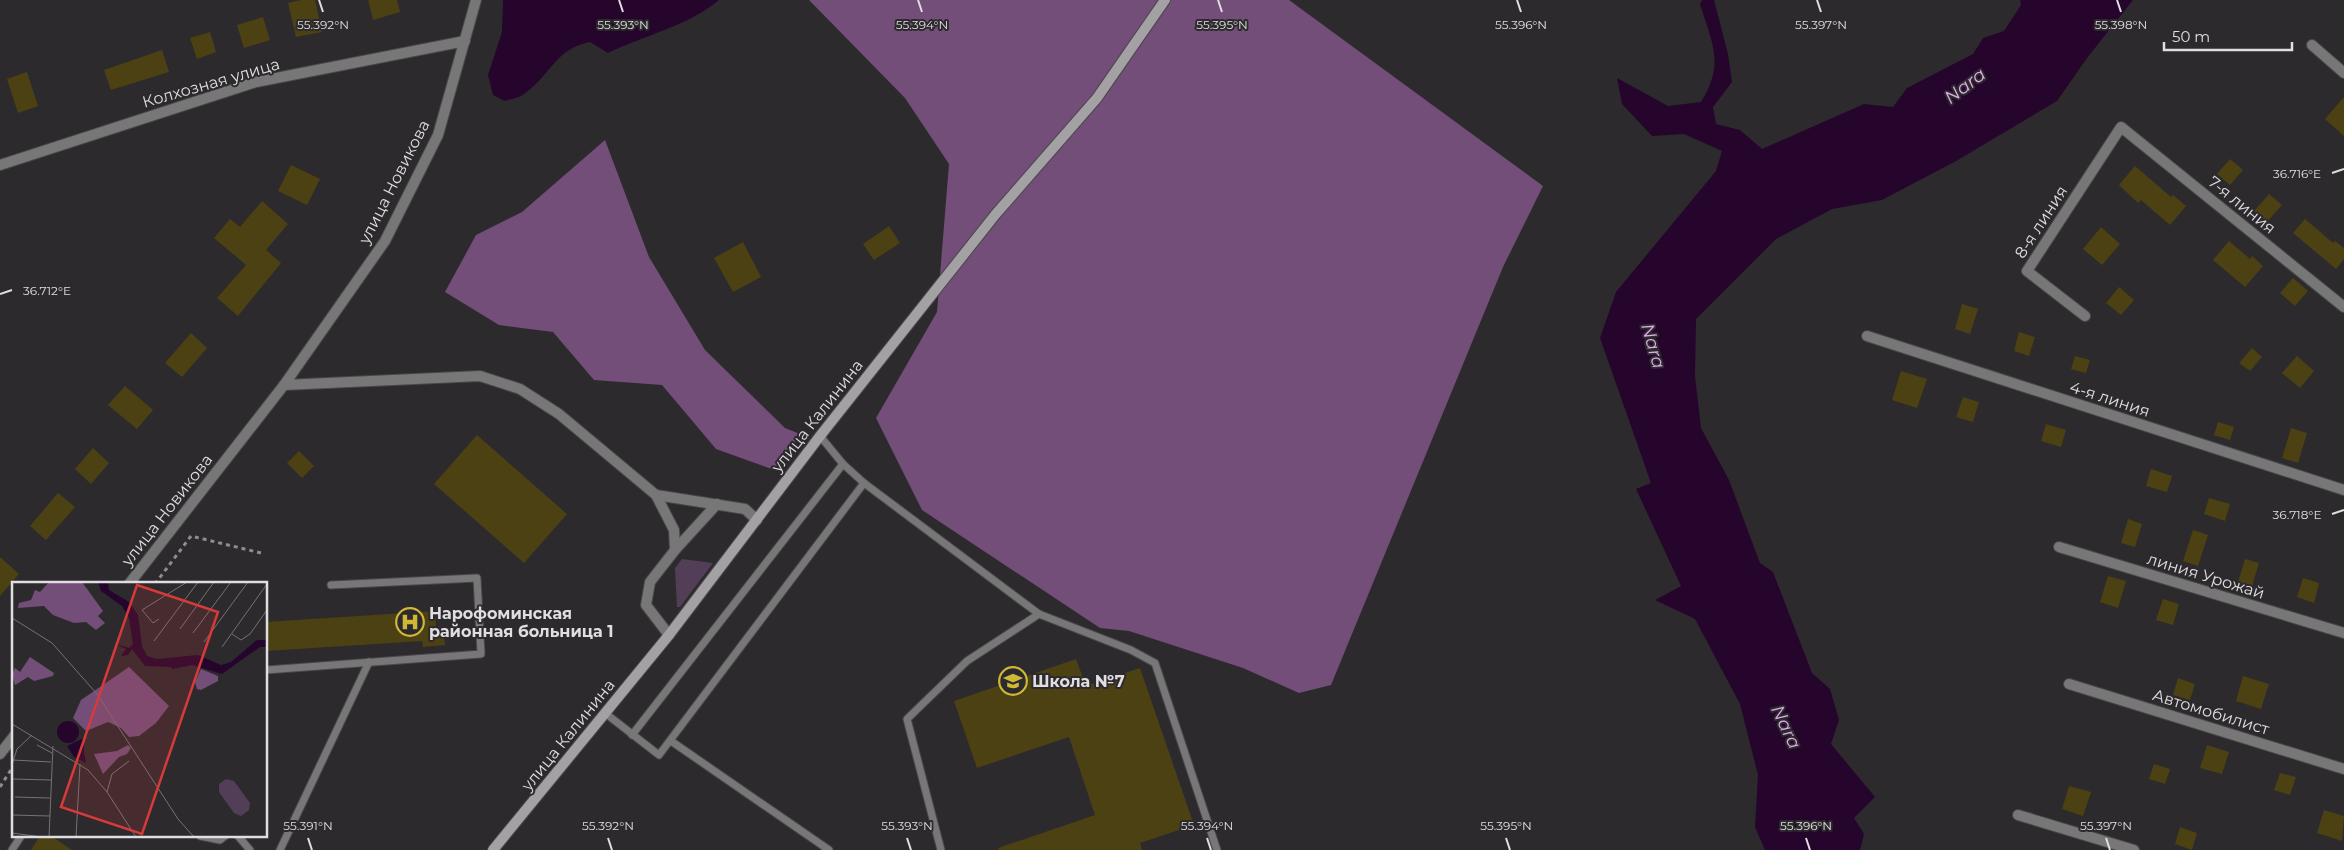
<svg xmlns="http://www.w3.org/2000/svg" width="2344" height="850" font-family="Montserrat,sans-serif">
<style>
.green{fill:#533e58}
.forest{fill:#724e79}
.water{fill:#25052c}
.building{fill:#4b4113}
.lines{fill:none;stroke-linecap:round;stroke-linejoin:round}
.lane-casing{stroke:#4a474a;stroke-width:9}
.street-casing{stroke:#4a474a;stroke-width:12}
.secondary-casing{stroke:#4a474a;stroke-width:12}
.path{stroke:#8f8c8f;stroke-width:3;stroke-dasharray:4 4;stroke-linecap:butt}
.lane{stroke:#787778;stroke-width:7}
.street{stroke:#787778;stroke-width:10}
.secondary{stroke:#a4a1a4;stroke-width:10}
.ticks{fill:none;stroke:#e0dee0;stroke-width:2}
.labels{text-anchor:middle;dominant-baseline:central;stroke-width:4;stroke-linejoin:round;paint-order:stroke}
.street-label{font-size:16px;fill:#e0dee0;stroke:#2d2a2d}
.poi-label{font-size:16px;font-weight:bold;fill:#e0dee0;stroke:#2d2a2d;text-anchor:start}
.water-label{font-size:18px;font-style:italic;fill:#e1aaed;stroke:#2d2a2d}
.inset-road{fill:none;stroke:#757275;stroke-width:1}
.view{fill:#d73a3a;fill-opacity:0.15;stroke:#d73a3a;stroke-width:2.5}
.inset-edge{fill:none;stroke:#e0dee0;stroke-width:2.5}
.ticks-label{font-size:12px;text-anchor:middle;fill:#e0dee0;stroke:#2d2a2d;stroke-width:4;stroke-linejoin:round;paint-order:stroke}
</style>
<rect width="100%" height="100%" fill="#2d2a2d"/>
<!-- green -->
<polygon class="green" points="682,559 713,563 680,607 677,607 675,568"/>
<!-- forest -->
<g class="forest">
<polygon points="809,0 1289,0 1543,186 1503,267 1331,685 1299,693 1243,668 1129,631 1100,628 922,510 876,418 937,312 949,164 905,98"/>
<polygon points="605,140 649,257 705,350 785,428 800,434 777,471 716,449 662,385 594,380 553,332 499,325 445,292 476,235 522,212"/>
</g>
<!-- water -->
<g class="water">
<path d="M503 0H719C688 26 645 35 608 53L590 42C556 48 550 76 524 94 519 98 511 99 505 101L493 95 488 75 502 32Z"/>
<path d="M1702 0H1714L1728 54 1732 82 1713 107 1716 124 1740 130 1762 149 1864 104 1893 107 1907 88 1973 54 1983 38 2004 31 2021 5 2020 0H2133L2087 58 2057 101 1956 161 1882 200 1832 209 1776 239 1696 319 1695 376 1701 428 1729 480 1760 563 1773 572 1812 673 1830 689 1839 720 1831 744 1875 797 1854 818 1864 834 1860 850H1765L1755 827 1758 775 1740 704 1695 619 1655 600 1681 586 1636 489 1651 483 1600 338 1616 292 1716 171 1722 151 1684 134 1652 136 1622 104 1617 78 1668 106 1701 102C1725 64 1712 43 1700 4Z"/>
</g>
<!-- building -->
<g class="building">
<polygon points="301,0 315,0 322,32 296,37 288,3"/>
<polygon points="368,0 397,0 400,12 373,20"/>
<polygon points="263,17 270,40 244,48 237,25"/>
<polygon points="210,32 216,52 197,59 190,38"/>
<polygon points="162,50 169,72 111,90 104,70"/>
<polygon points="27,72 38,106 18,113 7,79"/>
<polygon points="2344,97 2344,136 2325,119"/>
<polygon points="2230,159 2243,170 2230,185 2217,174"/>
<polygon points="291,165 320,179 307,205 278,191"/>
<polygon points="2135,166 2171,197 2173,195 2186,206 2170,225 2141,200 2138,203 2119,185"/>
<polygon points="2269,194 2282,205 2267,222 2254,211"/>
<polygon points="262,201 288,224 266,250 281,263 238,316 217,298 246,265 214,238 230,219 240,227"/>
<polygon points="2305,219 2333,243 2335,241 2344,248 2344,259 2336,269 2293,233"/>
<polygon points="889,226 900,243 874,260 863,244"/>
<polygon points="2101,227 2120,244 2102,265 2083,249"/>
<polygon points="2229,241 2250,259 2252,256 2263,266 2245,287 2213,260"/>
<polygon points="743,242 761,277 733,292 714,258"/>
<polygon points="2293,278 2308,291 2295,306 2280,293"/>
<polygon points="2119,287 2134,300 2121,315 2106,303"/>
<polygon points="1962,304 1978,309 1970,334 1955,329"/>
<polygon points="2019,332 2035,337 2029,356 2014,351"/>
<polygon points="191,333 207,348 182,377 165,363"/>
<polygon points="2252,348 2262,357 2250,371 2239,363"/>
<polygon points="2075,356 2090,360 2086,373 2071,369"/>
<polygon points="2297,356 2314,371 2300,388 2282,373"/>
<polygon points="1901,371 1927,379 1917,408 1892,400"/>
<polygon points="125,386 153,410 137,429 108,405"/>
<polygon points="1963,397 1979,402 1973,422 1956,417"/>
<polygon points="2218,422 2234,427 2230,440 2214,435"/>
<polygon points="2046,424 2066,430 2061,447 2041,441"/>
<polygon points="2291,428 2307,433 2298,463 2282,458"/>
<polygon points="477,435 567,514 524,563 434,484"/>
<polygon points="93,448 109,463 91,484 75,469"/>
<polygon points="299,451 314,466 302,478 287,463"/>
<polygon points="2151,469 2172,476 2167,492 2146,486"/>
<polygon points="58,493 75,507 46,540 30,526"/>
<polygon points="2209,498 2230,504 2225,521 2204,514"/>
<polygon points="2128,519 2142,524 2135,547 2121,543"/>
<polygon points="2193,530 2208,535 2198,566 2183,561"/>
<polygon points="0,557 19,574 0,596"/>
<polygon points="2245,559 2259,563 2252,586 2238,582"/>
<polygon points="2108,576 2126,581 2118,608 2100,602"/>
<polygon points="2303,578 2319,583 2314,603 2297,597"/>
<polygon points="2163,599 2179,604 2173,625 2156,620"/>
<polygon points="435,611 436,627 444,627 445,645 423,647 422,641 266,651 266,622"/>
<polygon points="1076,659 1086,686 1140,668 1194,825 1140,843 1142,850 999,850 998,848 1095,815 1069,737 977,768 954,701"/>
<polygon points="2243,676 2269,684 2261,709 2236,701"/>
<polygon points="2178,678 2195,684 2190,700 2173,695"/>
<polygon points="2207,745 2229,752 2222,774 2200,768"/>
<polygon points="2154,764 2170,769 2165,784 2149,779"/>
<polygon points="2280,773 2296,777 2290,795 2274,790"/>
<polygon points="2069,786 2091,792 2083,816 2062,809"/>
<polygon points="2324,810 2344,816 2342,841 2317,833"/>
<polygon points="2180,827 2197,833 2192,850 2175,844"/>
<polygon points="40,836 51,836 72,850 31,850"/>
</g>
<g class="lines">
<defs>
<g id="lane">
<polyline points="820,436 843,464 864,483 1039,614 1131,650 1155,663 1217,850"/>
<polyline points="266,670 481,654 477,578 331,585"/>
<polyline points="605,713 659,755 864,483"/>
<polyline points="632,735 843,464"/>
<polyline points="671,741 829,850"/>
<polyline points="200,836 220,840 225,836"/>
<polyline points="238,836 250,850"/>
<polyline points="12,850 21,836"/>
<polyline points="280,850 369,662"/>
<polyline points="941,850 907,719 967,661 1039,614"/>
</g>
<g id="street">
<polyline points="2312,45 2344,73"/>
<polyline points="0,165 256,82 465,41"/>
<polyline points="2085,316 2027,271 2121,127 2344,307"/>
<polyline points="1867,336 2344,490"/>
<polyline points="284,385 385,241 438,135 476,0"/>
<polyline points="656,495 745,509 757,520"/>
<polyline points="2059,547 2344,633"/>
<polyline points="675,550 717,504"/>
<polyline points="129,584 284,385 480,376 520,389 559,414 656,495 674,530 675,550 650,582 646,605 669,635"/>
<polyline points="2069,684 2344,769"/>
<polyline points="0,754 14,736"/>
<polyline points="2018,815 2134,850"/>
</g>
<polyline id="secondary" points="493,850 669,635 820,436 995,215 1097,98 1165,0"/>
</defs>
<!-- lane casing -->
<use href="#lane" class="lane-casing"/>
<!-- street casing -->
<use href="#street" class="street-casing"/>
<!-- secondary casing -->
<use href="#secondary" class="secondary-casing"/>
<!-- path -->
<g class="path">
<polyline points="155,584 191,536 261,553"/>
<polyline points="0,787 14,765"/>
</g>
<!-- lane -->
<use href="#lane" class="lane"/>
<!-- street -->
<use href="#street" class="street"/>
<!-- secondary -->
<use href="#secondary" class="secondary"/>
</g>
<!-- ticks -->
<path class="ticks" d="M319 0 323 12M619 0 623 12M918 0 922 12M1218 0 1222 12M1517 0 1521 12M1817 0 1821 12M2117 0 2121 12M2332 173 2344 169M0 294 12 290M2332 514 2344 510M308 838 312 850M608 838 612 850M907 838 911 850M1207 838 1211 850M1506 838 1510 850M1806 838 1810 850M2106 838 2110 850"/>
<!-- icons -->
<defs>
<symbol id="hospital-ring" viewBox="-11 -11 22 22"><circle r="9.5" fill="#2d2a2d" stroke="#d1b736" stroke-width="1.5"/><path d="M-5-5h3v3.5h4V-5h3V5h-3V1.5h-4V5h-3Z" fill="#d1b736"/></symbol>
<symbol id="school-ring" viewBox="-11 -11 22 22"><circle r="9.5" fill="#2d2a2d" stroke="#d1b736" stroke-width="1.5"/><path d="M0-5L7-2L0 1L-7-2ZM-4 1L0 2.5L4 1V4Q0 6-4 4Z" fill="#d1b736"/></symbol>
</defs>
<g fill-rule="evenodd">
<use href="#hospital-ring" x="394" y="606" width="32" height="32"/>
<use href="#school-ring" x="997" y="665" width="32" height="32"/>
</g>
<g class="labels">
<!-- street labels -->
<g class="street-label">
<text transform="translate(211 83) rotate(-16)">Колхозная улица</text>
<text transform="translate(394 182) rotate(-63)">улица Новикова</text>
<text transform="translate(2242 205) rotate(39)">7-я линия</text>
<text transform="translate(2041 222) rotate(-57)">8-я линия</text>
<text transform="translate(2110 399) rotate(18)">4-я линия</text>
<text transform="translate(817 416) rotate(-52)">улица Калинина</text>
<text transform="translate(167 510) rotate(-52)">улица Новикова</text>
<text transform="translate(2206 576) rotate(17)">линия Урожай</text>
<text transform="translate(2211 712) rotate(17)">Автомобилист</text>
<text transform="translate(568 735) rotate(-51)">улица Калинина</text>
</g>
<!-- poi labels -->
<g class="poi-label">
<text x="429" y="613">Нарофоминская<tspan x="429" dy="18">районная больница 1</tspan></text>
<text x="1032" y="681">Школа №7</text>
</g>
<!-- water labels -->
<g class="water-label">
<text transform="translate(1965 86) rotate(-37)">Nara</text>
<text transform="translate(1653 346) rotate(74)">Nara</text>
<text transform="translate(1786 727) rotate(65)">Nara</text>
</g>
</g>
<!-- overview -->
<g transform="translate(12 582)">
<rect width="255" height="255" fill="#2d2a2d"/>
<path d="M214 197 222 199 238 221 237 228 229 234 222 231 207 210V202Z" fill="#533e58"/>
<path d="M37 0H70L91 29 86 34 93 41 84 48 74 40 62 41 41 33 32 24 6 26 7 21 19 18 23 8 28 10ZM18 75 42 91 41 94 22 99 16 95 3 103 0 92 3 86 8 90ZM117 85 157 124 144 141 127 154 117 155 109 146 96 140 74 149 61 136 69 118ZM189 87 206 94V99L189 108 185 107 183 100ZM116 163 119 166 115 172 107 175 91 192 82 172 105 169Z" fill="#724e79"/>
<path d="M86 0H96L97 8 117 20 126 33 130 64 135 74 145 77 186 73 209 83 219 80 245 58H255V65H248L210 92 180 83 160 87 159 85 133 84 120 67 116 73 109 74 114 67 103 62 117 66 121 62 117 36 110 24 89 9ZM45 150a11 11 0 1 1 22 0a11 11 0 1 1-22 0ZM72 156V171L74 181 62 175 55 164Z" fill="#25052c"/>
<path class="inset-road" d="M0 36 40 61 85 112 166 237 182 255M147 37 141 41 130 28 175 0M168 47 202 0M181 51 219 0M220 52 229 58 238 52 255 28M142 59 186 0M192 60 236 0M210 65 255 2M0 142 76 188 95 210M25 163 40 171M1 178 39 180M117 179 100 192 95 210 124 255M0 183 5 167 20 153M0 197 39 198M3 215 38 216M0 233 38 234M0 251 30 255M37 255 41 164M64 255 68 182"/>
<path class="view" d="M125 3 206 30 130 252 49 225Z"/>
<rect width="255" height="255" class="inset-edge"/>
</g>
<g class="ticks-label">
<text x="1821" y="29">55.397°N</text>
<text x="323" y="29">55.392°N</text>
<text x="623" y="29">55.393°N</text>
<text x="922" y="29">55.394°N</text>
<text x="1222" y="29">55.395°N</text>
<text x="1521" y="29">55.396°N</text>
<text x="2121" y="29">55.398°N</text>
<text x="2297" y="178">36.716°E</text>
<text x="47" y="295">36.712°E</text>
<text x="2297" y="519">36.718°E</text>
<text x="308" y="830">55.391°N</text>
<text x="608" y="830">55.392°N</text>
<text x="907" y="830">55.393°N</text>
<text x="1207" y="830">55.394°N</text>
<text x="1506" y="830">55.395°N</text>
<text x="1806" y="830">55.396°N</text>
<text x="2106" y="830">55.397°N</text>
</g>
<!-- scale -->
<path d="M2164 42v8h128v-8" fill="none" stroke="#e0dee0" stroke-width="2.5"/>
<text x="2172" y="42" font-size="15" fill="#e0dee0" stroke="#2d2a2d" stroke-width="4" paint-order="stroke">50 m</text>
</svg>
